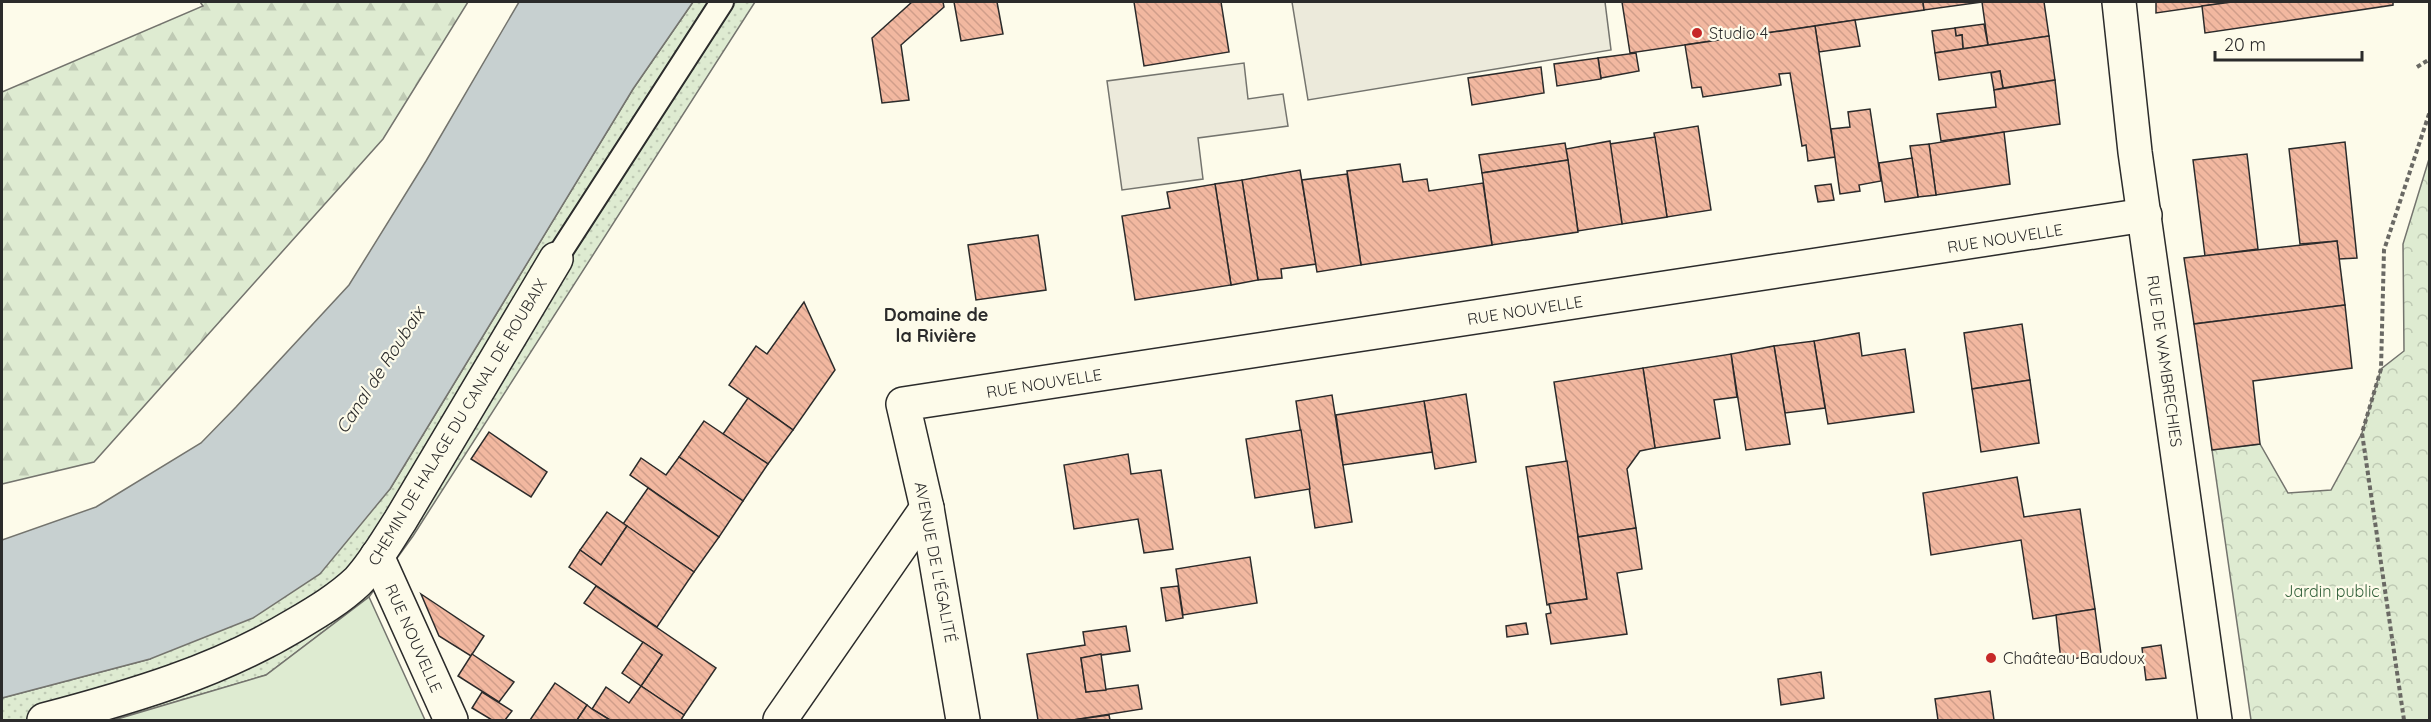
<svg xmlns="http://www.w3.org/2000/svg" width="2431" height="722" font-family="Quicksand,sans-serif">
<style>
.grass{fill:url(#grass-dots);stroke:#74746e;stroke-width:1.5}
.forest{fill:url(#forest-firs);stroke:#74746e;stroke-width:1.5}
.park{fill:url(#park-crowns);stroke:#74746e;stroke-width:1.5}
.garden{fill:#deebd1;stroke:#74746e;stroke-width:1.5}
.parking{fill:#eceadb;stroke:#74746e;stroke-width:1.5}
.water{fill:#c7d0d0;stroke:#74746e;stroke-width:1.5}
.building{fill:url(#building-back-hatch);stroke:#2b2b2b;stroke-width:1.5}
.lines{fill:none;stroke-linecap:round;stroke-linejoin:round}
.lane-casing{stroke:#2b2b2b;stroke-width:26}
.street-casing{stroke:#2b2b2b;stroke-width:36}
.secondary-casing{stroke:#2b2b2b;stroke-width:36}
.path{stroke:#6a6964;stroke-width:4;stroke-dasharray:4.5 3;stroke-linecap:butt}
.lane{stroke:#fdfbea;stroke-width:22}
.street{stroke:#fdfbea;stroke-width:33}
.secondary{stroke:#fdfbea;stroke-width:33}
.poi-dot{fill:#c62828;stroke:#fdfbea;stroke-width:2}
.labels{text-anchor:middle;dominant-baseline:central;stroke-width:4.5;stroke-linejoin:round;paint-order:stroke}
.poi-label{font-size:16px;fill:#2b2b2b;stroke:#fdfbea;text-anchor:start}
.street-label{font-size:16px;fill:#2b2b2b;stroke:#fdfbea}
.park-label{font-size:16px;fill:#34623c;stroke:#fdfbea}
.neighbourhood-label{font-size:18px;font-weight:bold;fill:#2b2b2b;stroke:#fdfbea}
.water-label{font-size:18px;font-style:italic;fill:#2b2b2b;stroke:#fdfbea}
</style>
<defs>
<pattern id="grass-dots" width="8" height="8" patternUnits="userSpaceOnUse" patternTransform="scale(1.5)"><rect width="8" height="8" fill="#deebd1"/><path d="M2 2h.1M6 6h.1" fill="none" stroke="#bfcab4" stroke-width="1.8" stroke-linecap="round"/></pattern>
<pattern id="forest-firs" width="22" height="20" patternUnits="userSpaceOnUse" patternTransform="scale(1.5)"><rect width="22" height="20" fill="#deebd1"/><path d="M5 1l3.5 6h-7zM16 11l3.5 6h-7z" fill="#bfcab4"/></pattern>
<pattern id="park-crowns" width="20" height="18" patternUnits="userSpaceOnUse" patternTransform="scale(1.5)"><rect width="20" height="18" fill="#deebd1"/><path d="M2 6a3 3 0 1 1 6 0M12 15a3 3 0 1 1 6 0" fill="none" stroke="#bfcab4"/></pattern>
<pattern id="building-back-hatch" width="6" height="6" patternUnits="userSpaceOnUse" patternTransform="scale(1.5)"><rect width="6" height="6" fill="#f2b8a0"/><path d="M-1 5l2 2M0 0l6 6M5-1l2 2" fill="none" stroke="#d09e8a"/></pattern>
</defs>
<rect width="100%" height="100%" fill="#fdfbea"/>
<!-- grass -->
<polygon class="grass" points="693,2 755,2 413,536 369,597 266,675 114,720 2,720 2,698 150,659 390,489 633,89"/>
<!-- forest -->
<polygon class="forest" points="200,2 468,2 383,139 94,462 2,484 2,92 203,6"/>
<!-- park -->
<polygon class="park" points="2429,159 2429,720 2251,720 2212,450 2260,444 2288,493 2331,490 2362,433 2381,369 2404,351 2403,244"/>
<!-- garden -->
<polygon class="garden" points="369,597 425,720 114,720 266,675"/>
<!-- parking -->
<g class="parking">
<polygon points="1292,2 1605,2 1611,50 1308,100"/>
<polygon points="1244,63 1248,99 1283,94 1288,126 1198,138 1203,179 1122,190 1107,81"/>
</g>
<!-- water -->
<polygon class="water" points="519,2 693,2 633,89 390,489 320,574 253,618 150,659 2,698 2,540 96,507 201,443 236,407 349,285 426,161"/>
<!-- building -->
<g class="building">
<polygon points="912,2 943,2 944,7 901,45 909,100 882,103 872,38"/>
<polygon points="954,2 997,2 1003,34 961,41"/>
<polygon points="1134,2 1221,2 1229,52 1144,66"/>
<polygon points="1622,2 1923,2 1924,10 1630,53"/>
<polygon points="1923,2 1982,2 1924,10"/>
<polygon points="1982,2 2044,2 2049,36 1988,45"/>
<polygon points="2156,2 2232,2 2156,13"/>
<polygon points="2232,2 2393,2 2393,5 2205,33 2202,6"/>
<polygon points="1855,20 1860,46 1819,52 1815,26"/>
<polygon points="1984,24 1988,45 1963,49 1962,35 1956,36 1955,28"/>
<polygon points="1815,26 1835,157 1808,161 1806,145 1802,146 1790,73 1779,74 1781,85 1703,97 1701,87 1692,88 1685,45"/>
<polygon points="1955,28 1956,36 1962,35 1963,49 1935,53 1932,31"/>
<polygon points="2049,36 2055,80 2003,88 2000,71 1939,80 1935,53"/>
<polygon points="1636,53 1639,71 1601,78 1598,58"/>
<polygon points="1598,58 1601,79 1557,86 1554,64"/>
<polygon points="1541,67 1544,93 1472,105 1468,78"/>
<polygon points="2000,71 2003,88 1994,90 1991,73"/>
<polygon points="2055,80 2060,124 1941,141 1937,114 1996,107 1994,90"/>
<polygon points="1870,109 1881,181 1859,185 1860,191 1840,194 1831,129 1850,127 1848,112"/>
<polygon points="1698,126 1711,210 1667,217 1654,133"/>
<polygon points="2004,132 2010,184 1936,195 1929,144"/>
<polygon points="1655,137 1667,217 1622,224 1610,144"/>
<polygon points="1610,141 1622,224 1578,231 1566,149"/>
<polygon points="2345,142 2357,258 2339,259 2337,241 2300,244 2289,149"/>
<polygon points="1565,143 1568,160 1482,173 1479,155"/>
<polygon points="1929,144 1936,195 1918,197 1910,146"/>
<polygon points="2247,154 2258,249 2205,256 2193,160"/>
<polygon points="1912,158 1918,197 1885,202 1879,163"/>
<polygon points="1568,160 1578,232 1492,245 1482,173"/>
<polygon points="1400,164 1403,182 1427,179 1429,191 1483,183 1492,245 1361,265 1347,171"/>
<polygon points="1300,170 1316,264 1281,269 1282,278 1258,280 1242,180"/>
<polygon points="1347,174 1361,265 1317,272 1302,180"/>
<polygon points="1242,180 1258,280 1231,285 1215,184"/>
<polygon points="1215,184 1231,285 1135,300 1122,216 1170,208 1167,192"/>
<polygon points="1831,184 1834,200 1818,202 1815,186"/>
<polygon points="1038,235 1046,290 976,300 968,245"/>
<polygon points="2337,241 2345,305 2194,324 2184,258"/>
<polygon points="804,302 835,370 793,430 729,385 756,346 767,354"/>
<polygon points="2345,305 2352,368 2253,381 2260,444 2212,450 2194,324"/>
<polygon points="2022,324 2030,380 1972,389 1964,333"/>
<polygon points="1859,333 1862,356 1905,349 1914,412 1828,424 1814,341"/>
<polygon points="1814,341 1825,408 1785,413 1774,346"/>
<polygon points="1774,346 1790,444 1746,450 1731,354"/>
<polygon points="1731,354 1737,397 1714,400 1720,438 1655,448 1643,368"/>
<polygon points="1643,368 1655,448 1640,451 1627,469 1636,528 1578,537 1554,382"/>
<polygon points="2030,380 2039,443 1981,452 1972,389"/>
<polygon points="1466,394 1476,462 1435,469 1424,401"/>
<polygon points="1332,395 1352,522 1315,528 1296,401"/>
<polygon points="748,398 793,430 768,464 723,434"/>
<polygon points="1424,401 1432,452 1343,465 1336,415"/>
<polygon points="704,421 768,464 743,501 679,457"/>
<polygon points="1301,430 1310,489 1255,498 1246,439"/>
<polygon points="489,432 547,472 531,497 471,459"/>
<polygon points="1128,454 1131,474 1161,470 1173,549 1144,553 1138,519 1074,529 1064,465"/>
<polygon points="679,457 743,501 719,537 630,475 641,458 666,475"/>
<polygon points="1567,461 1587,599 1547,605 1526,467"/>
<polygon points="2017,477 2024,517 2080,509 2095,609 2033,619 2021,540 1931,555 1923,493"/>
<polygon points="648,488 719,537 694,572 623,524"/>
<polygon points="607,512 627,526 601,565 580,550"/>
<polygon points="627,526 694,572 657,627 569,567 580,550 601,565"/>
<polygon points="1636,528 1642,569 1617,573 1627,634 1551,644 1546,614 1551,613 1549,604 1587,599 1578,537"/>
<polygon points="1250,557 1257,603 1183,615 1176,569"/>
<polygon points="596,586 716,668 684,715 641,686 662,655 584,603"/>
<polygon points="1178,586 1183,618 1166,621 1161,588"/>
<polygon points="421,594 484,636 471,656 439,636"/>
<polygon points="2095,609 2101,654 2061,661 2056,615"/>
<polygon points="1526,623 1528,634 1507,637 1506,626"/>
<polygon points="1126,626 1130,651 1081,658 1086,692 1138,685 1142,709 1073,720 1038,720 1027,654 1085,645 1083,632"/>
<polygon points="643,642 662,655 641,686 622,673"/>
<polygon points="2161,645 2166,678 2146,680 2142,648"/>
<polygon points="472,654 514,682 499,702 458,676"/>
<polygon points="1101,654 1106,690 1086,692 1081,658"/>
<polygon points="1821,672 1824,698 1781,705 1778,679"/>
<polygon points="555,683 587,705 577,720 530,720"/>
<polygon points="641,686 684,715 681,720 610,720 592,709 606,687 629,703"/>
<polygon points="1990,691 1994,720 1938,720 1935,699"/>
<polygon points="482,692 512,711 505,720 492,720 472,708"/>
<polygon points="587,705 592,709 610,720 577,720"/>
<polygon points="1109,715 1110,720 1073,720"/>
</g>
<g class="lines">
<defs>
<polyline id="lane" points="556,259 722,2"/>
<g id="street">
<polyline points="377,556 451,720"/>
<path d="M44 720C131 697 217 672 295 625 317 612 339 599 358 581 374 564 387 541 400 521L556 259"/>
<polyline points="780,720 927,508"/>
<polyline points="963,720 927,508 903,404 2145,215"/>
</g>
<polyline id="secondary" points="2119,2 2135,152 2215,720"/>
</defs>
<!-- lane casing -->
<use href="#lane" class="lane-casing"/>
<!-- street casing -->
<use href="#street" class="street-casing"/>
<!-- secondary casing -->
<use href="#secondary" class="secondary-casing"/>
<!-- path -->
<g class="path">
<polyline points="2417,67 2430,59"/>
<polyline points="2404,720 2362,433 2381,369 2384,250 2430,111"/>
</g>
<!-- lane -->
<use href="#lane" class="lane"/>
<!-- street -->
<use href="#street" class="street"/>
<!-- secondary -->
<use href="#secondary" class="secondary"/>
</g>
<!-- markers -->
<g class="poi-dot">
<circle cx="1697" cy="33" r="6"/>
<circle cx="1991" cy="658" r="6"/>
</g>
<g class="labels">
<!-- poi labels -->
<g class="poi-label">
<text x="1709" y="33">Studio 4</text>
<text x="2003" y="658">Chaâteau Baudoux</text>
</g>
<!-- street labels -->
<g class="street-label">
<text transform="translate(2005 238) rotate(-9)">RUE NOUVELLE</text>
<text transform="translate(1525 310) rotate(-9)">RUE NOUVELLE</text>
<text transform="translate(2165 361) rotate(82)">RUE DE WAMBRECHIES</text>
<text transform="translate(1044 383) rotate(-9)">RUE NOUVELLE</text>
<text transform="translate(457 422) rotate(-59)">CHEMIN DE HALAGE DU CANAL DE ROUBAIX</text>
<text transform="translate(936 562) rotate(79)">AVENUE DE L'ÉGALITÉ</text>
<text transform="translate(414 638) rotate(66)">RUE NOUVELLE</text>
</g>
<!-- park labels -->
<g class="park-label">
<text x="2332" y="591">Jardin public</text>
</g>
<!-- neighbourhood labels -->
<g class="neighbourhood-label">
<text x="936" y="314">Domaine de<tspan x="936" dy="21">la Rivière</tspan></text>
</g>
<!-- water labels -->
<g class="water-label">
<text transform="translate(380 370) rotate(-57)">Canal de Roubaix</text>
</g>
</g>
<!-- border -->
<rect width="2431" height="722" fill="none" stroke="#2b2b2b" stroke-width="6"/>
<!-- scale -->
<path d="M2215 51v9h147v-9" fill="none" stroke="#2b2b2b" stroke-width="3"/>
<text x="2224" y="51" font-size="18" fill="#2b2b2b" stroke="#fdfbea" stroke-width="4.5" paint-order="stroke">20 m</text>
</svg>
